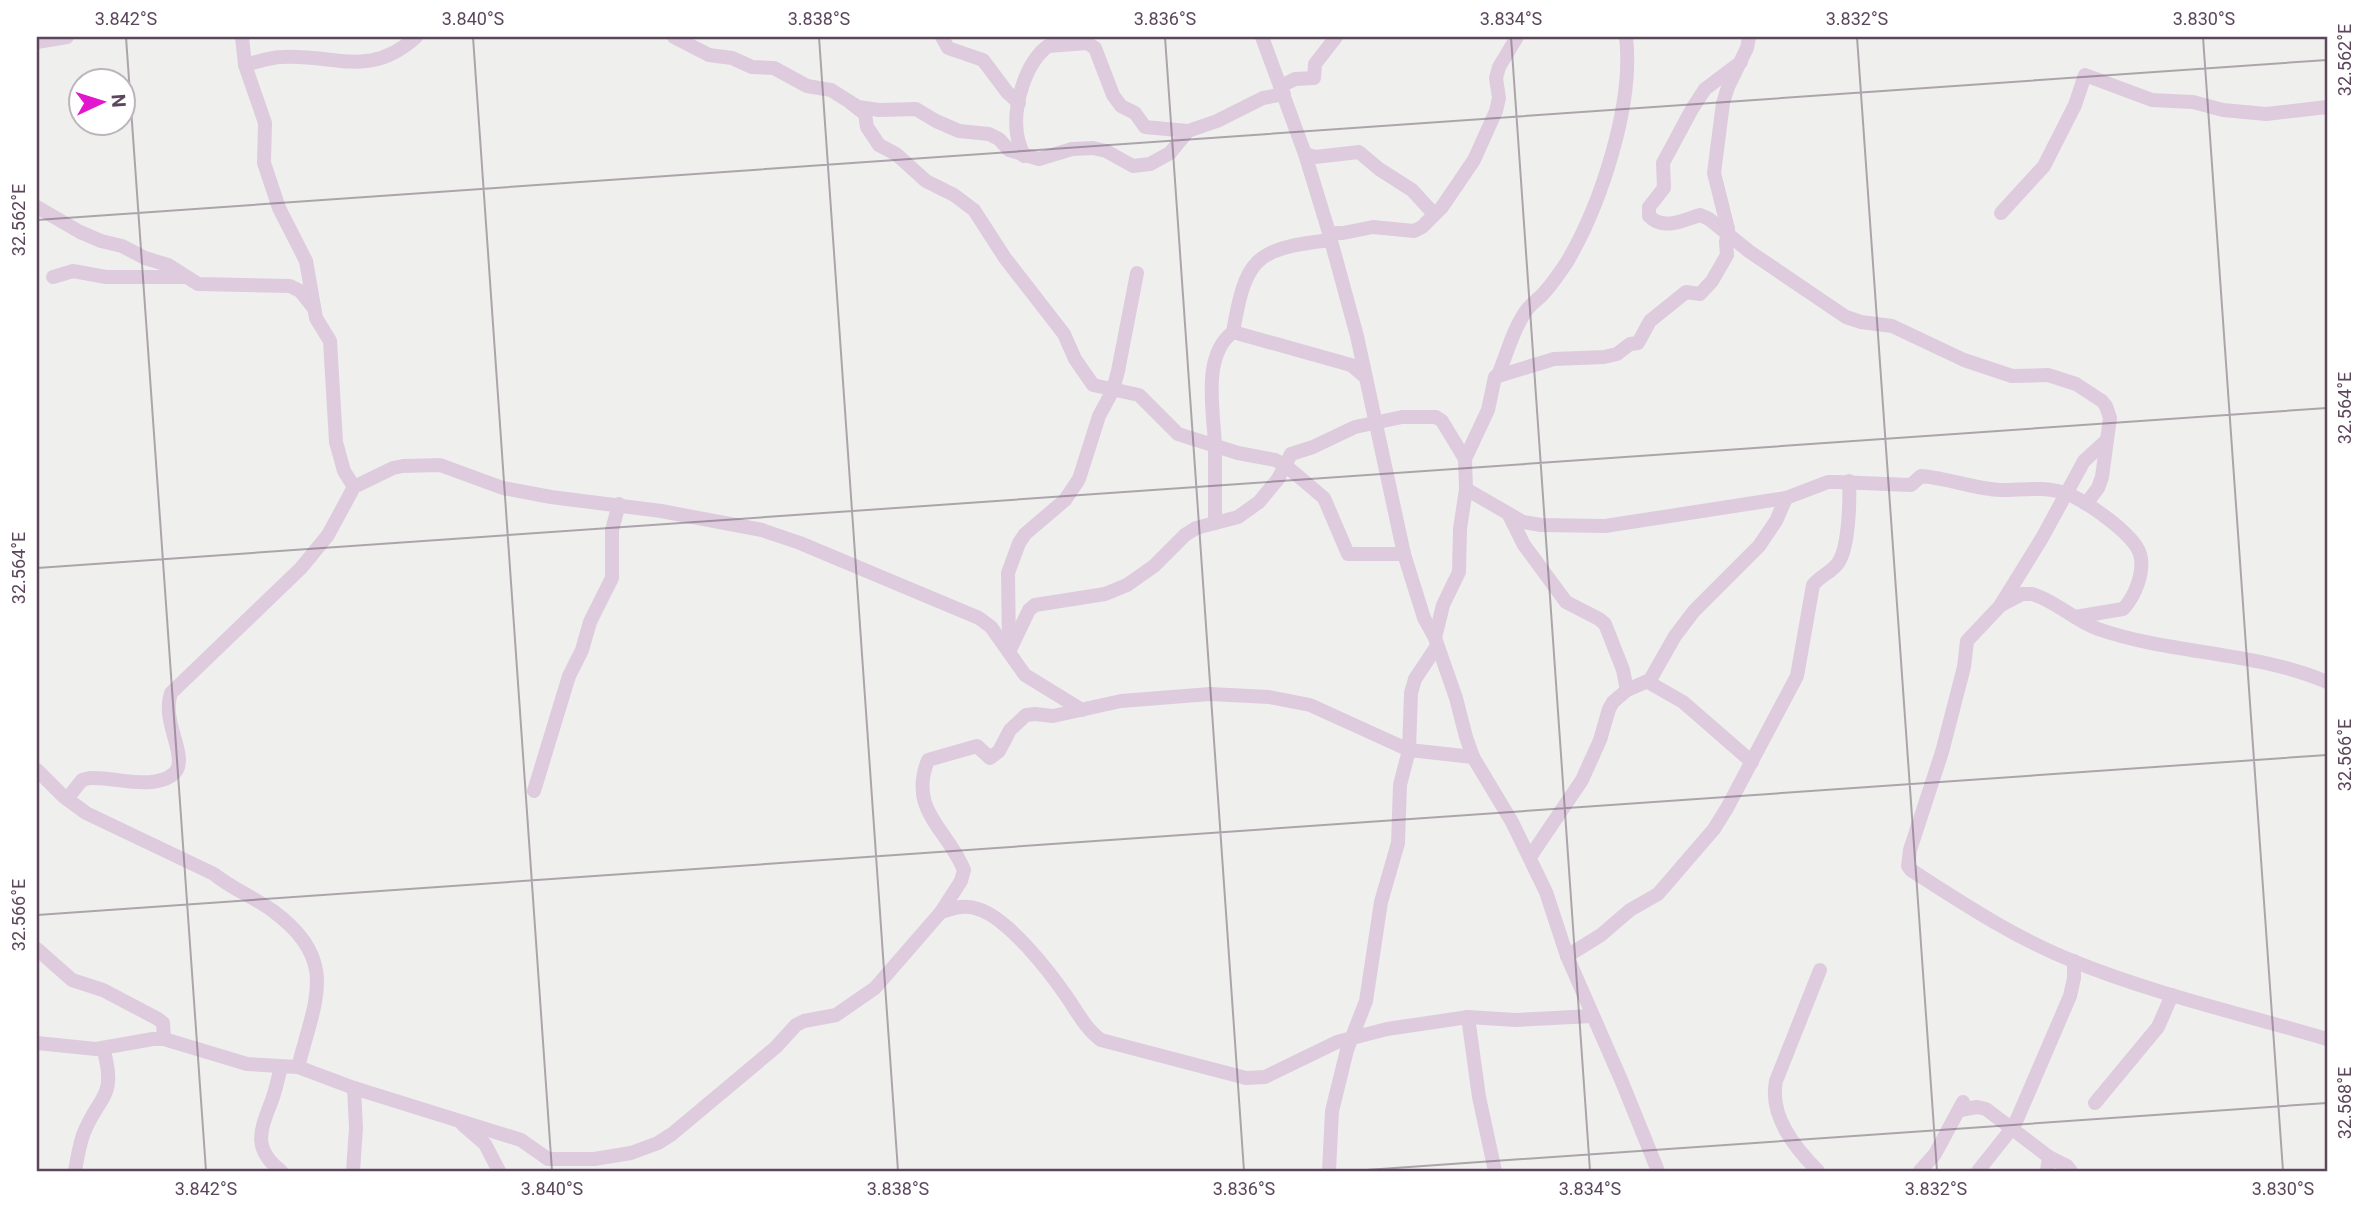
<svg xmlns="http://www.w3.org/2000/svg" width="2364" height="1208" font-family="Roboto,sans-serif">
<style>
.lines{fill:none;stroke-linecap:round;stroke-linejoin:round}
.minor{stroke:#deccde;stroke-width:14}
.ticks{fill:none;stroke:#5b465b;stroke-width:2;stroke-opacity:0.45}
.neatline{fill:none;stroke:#5b465b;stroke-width:2.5}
.ticks-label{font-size:18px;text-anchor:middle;fill:#5b465b}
</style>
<rect width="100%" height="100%" fill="#eff0ed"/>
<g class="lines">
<!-- minor -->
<g class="minor">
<polyline points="242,37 245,65 265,123 264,163 279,208 306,261 316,318 330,341 336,442 344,471 354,487"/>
<polyline points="674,37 709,55 732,58 752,67 774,68 807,86 831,90 858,107 879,110 916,109 936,121 959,131 989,134 999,139 1009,150 1039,159 1072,149 1093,148 1106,151 1133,166 1150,164 1170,153 1188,131 1217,121 1263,98 1284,94"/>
<polyline points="942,37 948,48 983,60 1007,92 1019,103"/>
<polyline points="1262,37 1305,154 1327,226 1357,336 1404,554 1424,618 1435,638 1456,698 1466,737 1473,757 1512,822 1546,892 1567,956 1622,1082 1658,1171"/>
<polyline points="37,42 67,37"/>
<path d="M1741 62 1705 89 1692 109 1663 163 1664 188 1649 207V216C1663 231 1684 220 1700 215L1709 219 1750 252 1846 317 1861 322 1892 326 1964 360 2012 376 2048 375 2076 384 2102 401 2106 406 2110 418 2102 477 2098 488 2086 504"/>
<path d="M245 65C258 62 270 57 282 57 337 54 369 79 416 37"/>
<polyline points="1281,86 1295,79 1314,78 1315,64 1336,37"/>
<polyline points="852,104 865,114 867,127 879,145 896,154 926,181 954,195 974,210 1005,258 1064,334 1075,359 1093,385 1139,395 1178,434 1238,453 1275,460 1285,465 1324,498 1348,554 1404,554"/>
<polyline points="1305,154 1315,157 1359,152 1379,169 1412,190 1434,214"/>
<path d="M1024 156C1021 149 1018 141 1017 134 1013 106 1025 63 1048 46L1087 43 1095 48 1113 95 1121 106 1135 113 1145 127 1188 131"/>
<polyline points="37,207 80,232 101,241 122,246 145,258 168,265 198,284 290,286 300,291 312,306"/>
<polyline points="2001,213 2044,166 2075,105 2085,75 2152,100 2193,102 2223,110 2266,114 2327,107"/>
<polyline points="1329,233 1343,233 1373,227 1414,231 1422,227 1442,207 1474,160 1496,111 1499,98 1496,78 1499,67 1517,37"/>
<polyline points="53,277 73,271 106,277 186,277"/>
<polyline points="1233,332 1351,365 1364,376"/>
<path d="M1498 375C1507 354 1513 329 1526 311 1530 305 1536 301 1541 296 1551 286 1559 274 1567 262 1601 204 1634 104 1626 37"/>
<path d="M2107 440 2084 461 2042 538 2000 606 1967 641 1964 667 1942 752 1910 850 1908 866 1911 870C1964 904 2015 938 2073 961 2154 994 2243 1014 2327 1039"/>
<path d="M1466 489 1523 522 1541 525 1605 526 1786 498 1828 482H1837L1911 485 1921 476C1948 478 1974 489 2001 490 2023 490 2044 486 2065 493 2085 500 2134 534 2140 554 2145 571 2135 597 2123 609L2075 617"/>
<polyline points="1509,515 1524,545 1566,602 1599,619 1605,624 1623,670 1627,690"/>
<path d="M1215 523C1215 498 1215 472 1215 446 1214 412 1201 356 1233 332 1246 258 1254 249 1330 240"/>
<path d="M2001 605 2022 594H2032C2056 601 2075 621 2098 629 2173 655 2254 651 2327 682"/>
<polyline points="1435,638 1443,605 1459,572 1460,529 1466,489 1465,459 1488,410 1495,377 1554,359 1604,357 1617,354 1630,344 1638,343 1650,321 1686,292 1700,294 1712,281 1727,255 1726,242 1728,229 1714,173 1723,103 1728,87 1747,48 1749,37"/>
<polyline points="1009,647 1008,573 1019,543 1025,534 1065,500 1079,479 1099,416 1113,390 1118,371 1137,273"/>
<polyline points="1009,652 1029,610 1035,605 1105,594 1127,585 1154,566 1185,535 1196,528 1238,517 1259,502 1278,479 1291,454 1313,447 1355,427 1402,417 1436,417 1442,421 1465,459"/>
<polyline points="1648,682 1683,702 1752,762"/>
<path d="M37 770 63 796 86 813 214 874C232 889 254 897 273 911 340 960 315 1000 298 1067"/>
<polyline points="534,791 569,676 582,650 590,622 612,578 612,530 619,504"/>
<path d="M67 799 82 780 90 778C110 777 130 784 151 782 208 775 158 731 171 693L301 568 328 535 354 487 393 468 403 466 440 465 503 488 551 497 661 511 762 530 800 543 979 618 991 627 1025 675 1082 710"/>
<polyline points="1530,857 1582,780 1600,740 1609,709 1613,702 1627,690 1650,680 1675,636 1694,611 1759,546 1776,521 1786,498"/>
<path d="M941 912C954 908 965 904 978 909 1008 918 1049 971 1067 997 1077 1012 1086 1029 1101 1040L1246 1078 1265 1077 1337 1042 1387 1029 1468 1017 1516 1020 1592 1016"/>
<polyline points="37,949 72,980 103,990 158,1019 163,1023 164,1039"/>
<path d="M1567 956 1601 935 1630 910 1658 894 1714 829 1727 808 1797 676 1813 585C1820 576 1832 572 1838 563 1849 548 1850 500 1849 481"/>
<polyline points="1468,1017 1479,1097 1495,1171"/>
<path d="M37 1043 96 1049 153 1039H164L247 1064 298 1067 354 1088 521 1140 548 1159H594L631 1153 658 1143 672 1134 776 1047 796 1025 804 1021 836 1015 875 988 941 912 961 881 964 870C947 828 908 811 928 760L977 746 990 758 999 751 1010 730 1026 715 1035 714 1053 716 1121 701 1210 694 1269 697 1310 705 1409 750 1473 757"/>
<polyline points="2095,1103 2158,1027 2172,995"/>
<polyline points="1960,1110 1977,1107 1986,1109 2049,1157 2047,1171"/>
<polyline points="463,1125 485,1144 499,1171"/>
<polyline points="2049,1157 2067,1166 2071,1171"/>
<path d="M75 1171C77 1159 79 1147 83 1135 98 1095 118 1099 103 1048"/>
<path d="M281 1171C251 1148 261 1129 272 1100 276 1089 278 1078 281 1067"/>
<polyline points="353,1171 356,1128 354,1088"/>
<polyline points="1329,1171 1332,1111 1347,1050 1366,1001 1381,902 1398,843 1400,785 1409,750 1411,693 1415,679 1437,646"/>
<path d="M1818 1171C1795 1148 1769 1116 1776 1081L1820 970"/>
<polyline points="1920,1171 1935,1154 1963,1102"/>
<polyline points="1978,1171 2013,1127 2018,1117 2070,996 2074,978 2074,961"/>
</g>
</g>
<!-- ticks -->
<path class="ticks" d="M126 37 206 1171M473 37 552 1171M819 37 898 1171M1165 37 1244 1171M1511 37 1590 1171M1857 37 1937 1171M2203 37 2283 1171M37 220 2327 60M37 568 2327 408M37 915 2327 755M1352 1171 2327 1103"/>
<!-- border -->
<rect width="2364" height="1208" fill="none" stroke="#ffffff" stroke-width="77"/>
<!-- north arrow -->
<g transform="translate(102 102) rotate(86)"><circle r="33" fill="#ffffff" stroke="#bdb5bd" stroke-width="2"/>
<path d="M0-5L12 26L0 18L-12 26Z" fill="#e216cd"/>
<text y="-10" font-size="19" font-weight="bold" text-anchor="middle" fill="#5b465b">N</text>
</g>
<rect x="38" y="38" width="2288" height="1132" class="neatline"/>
<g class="ticks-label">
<text x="126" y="25">3.842°S</text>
<text x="473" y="25">3.840°S</text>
<text x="819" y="25">3.838°S</text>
<text x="1165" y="25">3.836°S</text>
<text x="1511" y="25">3.834°S</text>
<text x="1857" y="25">3.832°S</text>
<text x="2204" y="25">3.830°S</text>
<text transform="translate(2345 60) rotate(-90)" y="6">32.562°E</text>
<text transform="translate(19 220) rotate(-90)" y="6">32.562°E</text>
<text transform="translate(2345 408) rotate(-90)" y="6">32.564°E</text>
<text transform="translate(19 568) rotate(-90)" y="6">32.564°E</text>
<text transform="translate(2345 755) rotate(-90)" y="6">32.566°E</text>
<text transform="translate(19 915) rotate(-90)" y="6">32.566°E</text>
<text transform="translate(2345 1103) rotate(-90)" y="6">32.568°E</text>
<text x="206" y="1195">3.842°S</text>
<text x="552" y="1195">3.840°S</text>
<text x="898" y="1195">3.838°S</text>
<text x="1244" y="1195">3.836°S</text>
<text x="1590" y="1195">3.834°S</text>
<text x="1936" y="1195">3.832°S</text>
<text x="2283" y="1195">3.830°S</text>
</g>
</svg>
